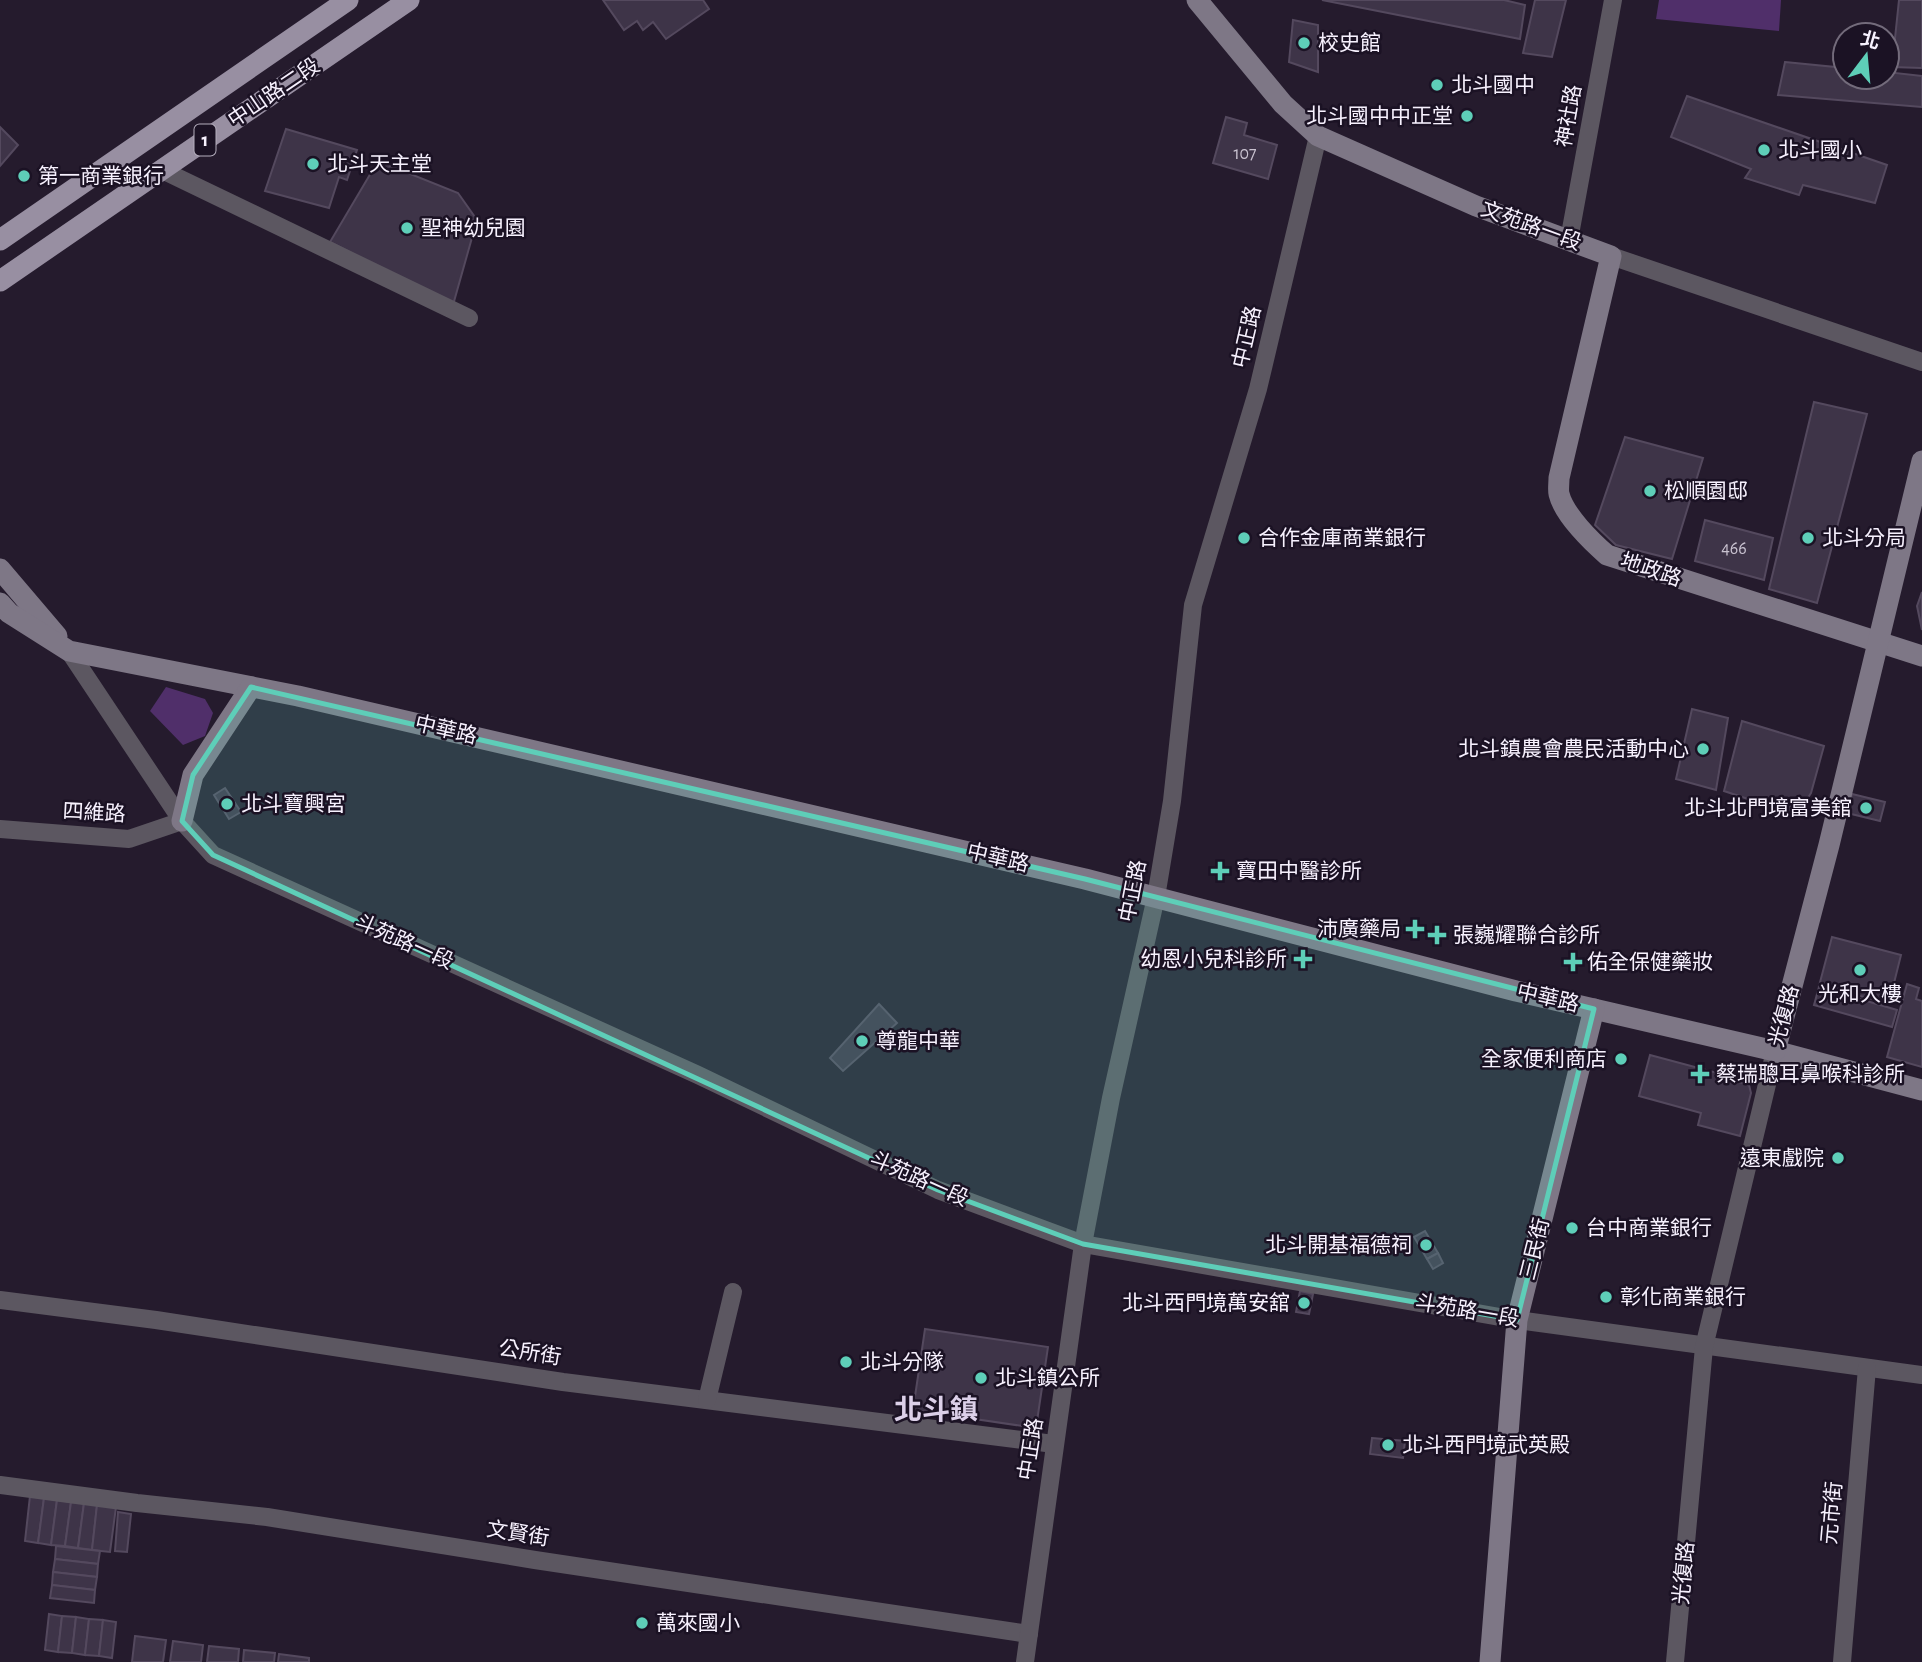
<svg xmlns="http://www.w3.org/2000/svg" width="1922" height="1662" font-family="'Alegreya Sans','Noto Sans TC',sans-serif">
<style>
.green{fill:#502f6a}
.building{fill:#3e3448;stroke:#54495e;stroke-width:2}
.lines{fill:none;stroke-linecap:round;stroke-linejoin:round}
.street{stroke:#5c5761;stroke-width:18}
.secondary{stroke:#7e7786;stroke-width:21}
.primary{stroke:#988fa2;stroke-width:21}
.marked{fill:#5eceb8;fill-opacity:0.2;stroke:#5eceb8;stroke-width:5;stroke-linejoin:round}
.poi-dot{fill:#5eceb8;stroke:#1b1224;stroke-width:2.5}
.labels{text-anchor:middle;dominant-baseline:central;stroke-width:5;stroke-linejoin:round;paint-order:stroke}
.number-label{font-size:18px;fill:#c9c2d0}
.shield{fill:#1b1224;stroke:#b5aebd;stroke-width:2}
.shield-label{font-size:19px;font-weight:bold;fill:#f7f1fe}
.poi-label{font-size:21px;fill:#f7f1fe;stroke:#1b1224;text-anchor:start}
.street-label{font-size:21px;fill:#f7f1fe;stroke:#1b1224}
.district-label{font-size:28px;font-weight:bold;fill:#dcd0e9;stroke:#1b1224}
</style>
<rect width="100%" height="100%" fill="#251b2d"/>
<!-- green -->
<g class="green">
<polygon points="1659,0 1781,0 1779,31 1656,19"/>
<polygon points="166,687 205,699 213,713 205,736 183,745 150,711"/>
</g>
<!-- building -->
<g class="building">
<polygon points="603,0 703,0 709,9 666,39 653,22 643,30 637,21 624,30"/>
<polygon points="1322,0 1504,0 1525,5 1520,39"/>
<polygon points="1535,0 1566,0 1552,57 1523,53"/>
<polygon points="1899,0 1922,0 1922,68 1892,67"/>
<polygon points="1293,20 1318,25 1318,72 1289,62"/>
<polygon points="1785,62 1845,68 1845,77 1887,77 1887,72 1922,76 1922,107 1778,95"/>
<polygon points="1687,96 1887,165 1875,203 1803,185 1799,195 1745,178 1751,169 1671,137"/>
<polygon points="1226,117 1247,123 1244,135 1277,145 1268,179 1213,163"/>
<polygon points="0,127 18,145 0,166"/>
<polygon points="286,129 357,150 347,180 339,177 329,208 265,191"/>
<polygon points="378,161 458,193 477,220 453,305 330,242"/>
<polygon points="1814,402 1867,414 1817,603 1769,589"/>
<polygon points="1625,437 1703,458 1672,559 1616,545 1595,525"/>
<polygon points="1705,520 1773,538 1764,580 1695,561"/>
<polygon points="1922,592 1922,630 1917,606"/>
<polygon points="1692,709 1728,718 1716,790 1676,779"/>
<polygon points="1742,721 1824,746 1811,793 1802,807 1784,811 1724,791"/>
<polygon points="225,788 241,812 229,819 214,795"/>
<polygon points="1852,794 1885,802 1880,821 1847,813"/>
<polygon points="1832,937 1901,955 1889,1003 1819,986"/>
<polygon points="1907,984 1919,988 1916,999 1922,1001 1922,1067 1887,1057"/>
<polygon points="1819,987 1897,1010 1892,1027 1814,1005"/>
<polygon points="879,1004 897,1023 843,1071 830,1058"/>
<polygon points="1650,1055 1736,1078 1736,1081 1749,1085 1751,1093 1740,1136 1698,1125 1701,1113 1639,1096"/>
<polygon points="1425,1231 1438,1253 1427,1259 1414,1237"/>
<polygon points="1438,1253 1443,1263 1433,1269 1427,1259"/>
<polygon points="1300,1291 1313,1294 1309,1314 1296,1312"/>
<polygon points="925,1329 1048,1347 1036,1428 913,1410"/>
<polygon points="1372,1438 1405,1441 1403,1458 1370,1454"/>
<polygon points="30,1496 44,1498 38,1543 25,1541"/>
<polygon points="44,1498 57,1500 51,1545 38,1543"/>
<polygon points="57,1500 71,1502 65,1546 51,1545"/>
<polygon points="71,1502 84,1503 78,1548 65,1546"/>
<polygon points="84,1503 97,1505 92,1550 78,1548"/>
<polygon points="97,1505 116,1507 110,1552 92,1550"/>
<polygon points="118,1512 131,1514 127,1552 115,1551"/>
<polygon points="56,1546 100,1551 98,1564 55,1559"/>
<polygon points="55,1559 98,1564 97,1577 53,1572"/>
<polygon points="53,1572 97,1577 95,1590 52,1585"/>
<polygon points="52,1585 95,1590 94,1603 50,1598"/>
<polygon points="49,1614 62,1616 58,1652 45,1650"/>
<polygon points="62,1616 76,1617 72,1653 58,1652"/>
<polygon points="76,1617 89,1619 85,1655 72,1653"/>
<polygon points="89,1619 103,1620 99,1656 85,1655"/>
<polygon points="103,1620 116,1622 112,1658 99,1656"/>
<polygon points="135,1636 166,1640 163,1662 132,1662"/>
<polygon points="173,1641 203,1645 201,1662 170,1662"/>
<polygon points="209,1646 239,1649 238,1662 207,1662"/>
<polygon points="244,1650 275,1653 274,1662 243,1662"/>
<polygon points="279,1654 309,1658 309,1662 278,1662"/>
</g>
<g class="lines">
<!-- street -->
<g class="street">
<polyline points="162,170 469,318"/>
<polyline points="1569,240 1613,0"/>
<polyline points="1611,256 1922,362"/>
<polyline points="69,651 182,821 213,855 698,1075 938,1190 1083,1244 1517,1320 1922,1375"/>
<polyline points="0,829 129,839 182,821"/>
<polyline points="0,1300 156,1320 563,1382 1054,1444"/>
<polyline points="707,1400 733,1292"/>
<polyline points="0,1485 137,1503 267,1517 535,1560 1029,1634"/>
<polyline points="1025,1662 1083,1244 1111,1098 1156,897 1172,801 1193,605 1258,389 1318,136"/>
<polyline points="1675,1662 1704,1347 1775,1051"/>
<polyline points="1842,1662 1867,1368"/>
</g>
<!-- secondary -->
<g class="secondary">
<path d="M1197 0 1283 104 1318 136 1476 206 1611 256 1559 478C1559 483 1558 490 1559 494 1564 515 1592 542 1607 555L1922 656"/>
<polyline points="0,569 57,636"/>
<polyline points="0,603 9,613 69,651 298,696 1085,879 1516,991 1775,1051 1922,1090"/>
<polyline points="182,821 193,775 251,687"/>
<polyline points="1775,1051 1829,845 1922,461"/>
<polyline points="1490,1662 1517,1320 1594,1009"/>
</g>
<!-- primary -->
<g class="primary">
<polyline points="0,240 348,0"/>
<polyline points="0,281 409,0"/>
</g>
</g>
<!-- marked area -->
<path class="marked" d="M251 687 1085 879 1594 1009 1517 1320 1083 1244 938 1190 213 855 182 821 193 775Z"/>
<!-- markers -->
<g class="poi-dot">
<circle cx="1304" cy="43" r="7"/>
<circle cx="1437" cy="85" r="7"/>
<circle cx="1467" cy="116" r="7"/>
<circle cx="1764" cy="150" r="7"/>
<circle cx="313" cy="164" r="7"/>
<circle cx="24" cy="176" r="7"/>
<circle cx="407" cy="228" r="7"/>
<circle cx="1650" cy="491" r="7"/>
<circle cx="1244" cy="538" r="7"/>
<circle cx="1808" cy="538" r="7"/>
<circle cx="1703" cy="749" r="7"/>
<circle cx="227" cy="804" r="7"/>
<circle cx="1866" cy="808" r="7"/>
<path d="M1216.5 860.5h7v7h7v7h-7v7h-7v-7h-7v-7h7z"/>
<path d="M1411.5 918.5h7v7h7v7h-7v7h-7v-7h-7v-7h7z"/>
<path d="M1433.5 924.5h7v7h7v7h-7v7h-7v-7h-7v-7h7z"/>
<path d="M1299.5 948.5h7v7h7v7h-7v7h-7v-7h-7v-7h7z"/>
<path d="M1569.5 951.5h7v7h7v7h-7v7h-7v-7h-7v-7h7z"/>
<circle cx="1860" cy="970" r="7"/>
<circle cx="862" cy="1041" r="7"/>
<circle cx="1621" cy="1059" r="7"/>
<path d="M1696.5 1063.5h7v7h7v7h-7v7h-7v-7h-7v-7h7z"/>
<circle cx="1838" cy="1158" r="7"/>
<circle cx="1572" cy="1228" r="7"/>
<circle cx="1426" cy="1245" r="7"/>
<circle cx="1606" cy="1297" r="7"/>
<circle cx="1304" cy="1303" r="7"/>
<circle cx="846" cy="1362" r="7"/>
<circle cx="981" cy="1378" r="7"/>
<circle cx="1388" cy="1445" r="7"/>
<circle cx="642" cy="1623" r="7"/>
</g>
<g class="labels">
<!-- number labels -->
<g class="number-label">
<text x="1245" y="154">107</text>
<text x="1734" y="549">466</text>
</g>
<!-- shield labels -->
<rect class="shield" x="194.5" y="124.5" width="21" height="31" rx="5"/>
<g class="shield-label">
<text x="205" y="140">1</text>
</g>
<!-- poi labels -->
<g class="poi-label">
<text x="1318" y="43">校史館</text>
<text x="1451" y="85">北斗國中</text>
<text x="1453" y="116" text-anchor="end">北斗國中中正堂</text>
<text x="1778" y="150">北斗國小</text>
<text x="327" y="164">北斗天主堂</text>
<text x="38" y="176">第一商業銀行</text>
<text x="421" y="228">聖神幼兒園</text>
<text x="1664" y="491">松順園邸</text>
<text x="1258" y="538">合作金庫商業銀行</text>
<text x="1822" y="538">北斗分局</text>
<text x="1689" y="749" text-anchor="end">北斗鎮農會農民活動中心</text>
<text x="241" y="804">北斗寶興宮</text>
<text x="1852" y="808" text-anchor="end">北斗北門境富美舘</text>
<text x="1236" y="871">寶田中醫診所</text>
<text x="1401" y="929" text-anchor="end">沛廣藥局</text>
<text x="1453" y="935">張巍耀聯合診所</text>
<text x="1287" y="959" text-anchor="end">幼恩小兒科診所</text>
<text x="1587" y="962">佑全保健藥妝</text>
<text x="1860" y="994" text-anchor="middle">光和大樓</text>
<text x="876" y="1041">尊龍中華</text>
<text x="1607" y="1059" text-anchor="end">全家便利商店</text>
<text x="1716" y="1074">蔡瑞聰耳鼻喉科診所</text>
<text x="1824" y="1158" text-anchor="end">遠東戲院</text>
<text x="1586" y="1228">台中商業銀行</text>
<text x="1412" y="1245" text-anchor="end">北斗開基福德祠</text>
<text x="1620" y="1297">彰化商業銀行</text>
<text x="1290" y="1303" text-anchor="end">北斗西門境萬安舘</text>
<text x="860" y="1362">北斗分隊</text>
<text x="995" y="1378">北斗鎮公所</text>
<text x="1402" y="1445">北斗西門境武英殿</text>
<text x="656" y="1623">萬來國小</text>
</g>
<!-- street labels -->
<g class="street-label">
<text transform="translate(274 93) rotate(-34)">中山路二段</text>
<text transform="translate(1569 116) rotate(-80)">神社路</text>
<text transform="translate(1531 226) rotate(20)">文苑路一段</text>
<text transform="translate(1247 337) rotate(-77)">中正路</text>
<text transform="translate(1651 570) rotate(19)">地政路</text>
<text transform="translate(446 730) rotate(13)">中華路</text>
<text transform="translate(94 813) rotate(3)">四維路</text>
<text transform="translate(998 858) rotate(13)">中華路</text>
<text transform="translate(1133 891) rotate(-79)">中正路</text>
<text transform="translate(404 942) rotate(24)">斗苑路一段</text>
<text transform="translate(1548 998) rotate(13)">中華路</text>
<text transform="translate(1784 1016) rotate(-75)">光復路</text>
<text transform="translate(919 1179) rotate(24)">斗苑路一段</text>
<text transform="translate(1535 1249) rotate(-76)">三民街</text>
<text transform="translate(1467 1311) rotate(10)">斗苑路一段</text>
<text transform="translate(530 1353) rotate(9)">公所街</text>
<text transform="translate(1031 1449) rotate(-81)">中正路</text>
<text transform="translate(1832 1513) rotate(-85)">元市街</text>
<text transform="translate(518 1534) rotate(9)">文賢街</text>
<text transform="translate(1684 1573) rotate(-85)">光復路</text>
</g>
<!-- district labels -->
<g class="district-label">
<text x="936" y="1411">北斗鎮</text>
</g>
</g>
<!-- north arrow -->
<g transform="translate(1866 56) rotate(16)"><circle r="33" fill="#1b1224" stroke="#736b7b" stroke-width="2"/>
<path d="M0-5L12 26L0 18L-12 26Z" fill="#5eceb8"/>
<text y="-10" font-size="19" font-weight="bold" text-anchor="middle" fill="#f7f1fe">北</text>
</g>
</svg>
